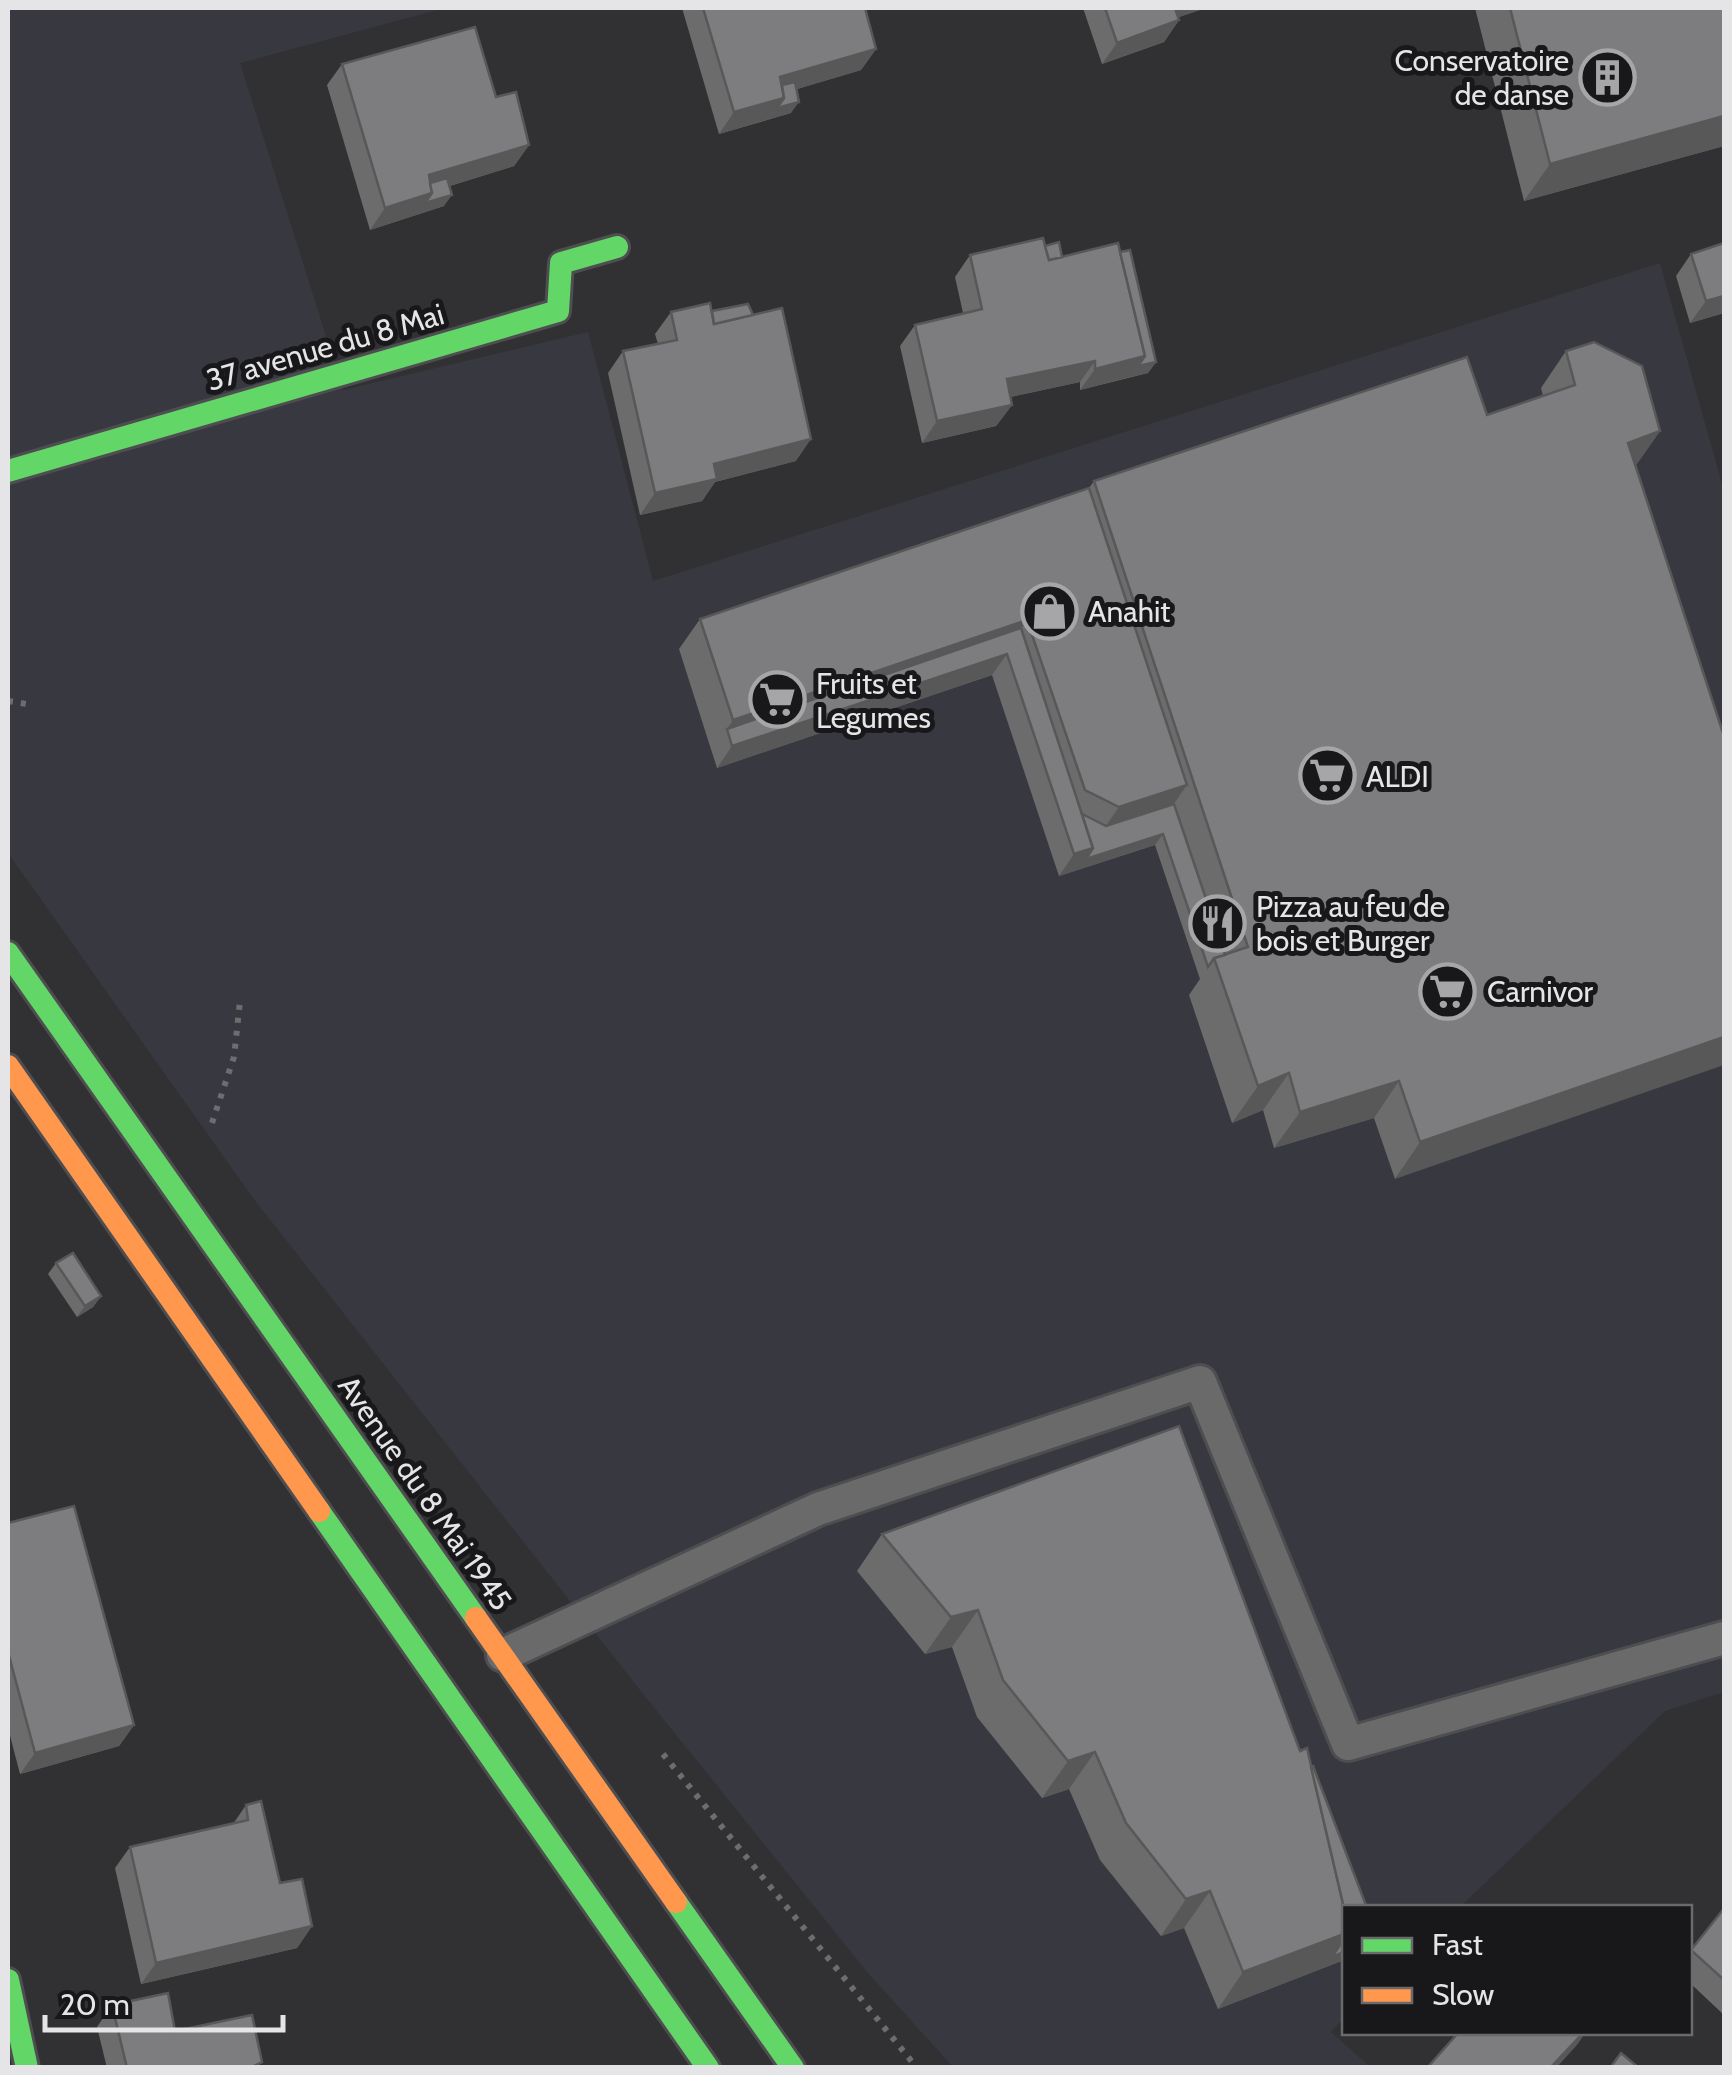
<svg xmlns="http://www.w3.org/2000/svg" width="1732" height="2075" font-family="Cabin,sans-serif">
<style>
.built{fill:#383841}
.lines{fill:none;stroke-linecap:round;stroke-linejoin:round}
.lane-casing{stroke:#4e4e51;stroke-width:38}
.fast-casing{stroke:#4e4e51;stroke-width:28}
.slow-casing{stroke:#4e4e51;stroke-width:28}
.path{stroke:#6d6d6f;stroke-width:6;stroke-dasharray:5 8;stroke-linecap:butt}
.lane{stroke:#6a6a6b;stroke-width:32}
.fast{stroke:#63d668;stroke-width:22}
.slow{stroke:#ff974d;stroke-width:22}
.wall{fill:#6c6c6d}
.shaded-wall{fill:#585859}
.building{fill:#7d7d7f;stroke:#585859;stroke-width:2.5}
.labels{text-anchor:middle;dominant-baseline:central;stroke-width:10;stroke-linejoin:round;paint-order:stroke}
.poi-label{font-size:30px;fill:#e5e5e8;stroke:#18181a;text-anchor:start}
.street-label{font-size:30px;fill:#e5e5e8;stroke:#18181a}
</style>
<rect width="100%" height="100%" fill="#313133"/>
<!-- built -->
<polygon class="built" points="8,8 445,8 240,63 343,390 588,332 653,581 1660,263 1724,491 1724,1692 1665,1711 1460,1907 1344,1908 1344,2018 1331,2032 1370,2067 953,2067 868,1973 640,1690 253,1198 8,853"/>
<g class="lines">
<defs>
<polyline id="lane" points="503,1655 818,1509 1200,1382 1348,1744 1724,1638"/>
<g id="fast">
<polyline points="8,471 558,311 561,263 617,247"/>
<polyline points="8,953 476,1618"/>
<polyline points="319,1511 708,2068"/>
<polyline points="676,1902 793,2068"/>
<polyline points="8,1980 27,2068"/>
</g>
<g id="slow">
<polyline points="8,1066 319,1511"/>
<polyline points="476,1618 676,1902"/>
</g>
</defs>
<!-- lane casing -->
<use href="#lane" class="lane-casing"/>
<!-- fast casing -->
<use href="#fast" class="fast-casing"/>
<!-- slow casing -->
<use href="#slow" class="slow-casing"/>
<!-- path -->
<g class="path">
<polyline points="8,701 33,705"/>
<polyline points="212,1123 234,1057 240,1001"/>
<polyline points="663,1754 917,2068"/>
</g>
<!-- lane -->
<use href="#lane" class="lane"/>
<!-- fast -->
<use href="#fast" class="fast"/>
<!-- slow -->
<use href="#slow" class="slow"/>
</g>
<!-- wall -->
<g class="wall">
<polygon points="682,8 865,8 876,49 861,70 797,89 791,113 719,134"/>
<polygon points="1083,8 1206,8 1178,17 1179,20 1164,42 1102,64"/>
<polygon points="1475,8 1724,8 1724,146 1524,201"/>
<polygon points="342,64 496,97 529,145 514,166 450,186 444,206 370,230 327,85"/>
<polygon points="1045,246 1062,257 1156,362 1148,373 1080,390 1080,382 1010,397 1012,405 996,426 922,443 900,346 915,325 963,313 955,277 970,255"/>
<polygon points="1691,254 1724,313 1690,323 1676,276"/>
<polygon points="712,311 796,461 715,482 702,501 640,515 608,373 623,351 658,344 655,334 671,312"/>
<polygon points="1566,351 1660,431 1636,465 1724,736 1395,1179 1374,1118 1274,1148 1263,1110 1232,1123 1189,995 1200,979 1155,845 1059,876 992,675 717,768 679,649 700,619 1089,488 1094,481 1487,415 1543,396 1541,388"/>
<polygon points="56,1263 101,1296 93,1307 77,1317 48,1274"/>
<polygon points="8,1523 134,1725 119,1746 20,1774 8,1728"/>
<polygon points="882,1534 1344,1908 1344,1960 1218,2009 1184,1928 1161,1936 1100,1860 1069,1789 1042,1798 977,1717 952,1647 925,1654 857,1571"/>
<polygon points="246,1805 280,1883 312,1926 297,1948 141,1984 115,1868 130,1847 233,1824"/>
<polygon points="1722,1911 1724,1913 1724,2015 1690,1983 1690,1952"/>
<polygon points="112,2005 175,2031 258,2068 107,2068 97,2027"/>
</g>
<!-- shaded-wall -->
<g class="shaded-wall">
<polygon points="1170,8 1206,8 1159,24"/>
<polygon points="1179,20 1164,42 1102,64 1117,43"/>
<polygon points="876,49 861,70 774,96 780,77"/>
<polygon points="784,98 769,119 719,134 734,112"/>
<polygon points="799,102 791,113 769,119 777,108"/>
<polygon points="1724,116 1724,146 1524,201 1550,164"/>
<polygon points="529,145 514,166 423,194 429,175"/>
<polygon points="432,193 452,195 444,206 370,230 385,208"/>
<polygon points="1724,296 1724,313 1690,323 1706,301"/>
<polygon points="1145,356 1130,377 1080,390 1095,369"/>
<polygon points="1095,361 1080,382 992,401 1007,379"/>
<polygon points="1156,362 1148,373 1130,377 1138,366"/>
<polygon points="1012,405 996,426 922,443 937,421"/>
<polygon points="1660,431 1634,468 1628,443"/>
<polygon points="811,439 796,461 715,482 702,501 640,515 655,493 714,464"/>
<polygon points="1027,620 1006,650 727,729 733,720"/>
<polygon points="1007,654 992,675 717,768 732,746"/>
<polygon points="1187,785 1166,815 1098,837 1119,807"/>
<polygon points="1163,834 1155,845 1059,876 1074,854 1093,848"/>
<polygon points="1724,1037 1724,1065 1395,1179 1420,1142"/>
<polygon points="1289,1073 1263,1110 1232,1123 1258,1086"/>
<polygon points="1399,1081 1374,1118 1274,1148 1300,1112"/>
<polygon points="101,1296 93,1307 77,1317 85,1306"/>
<polygon points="978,1610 952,1647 925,1654 951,1617"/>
<polygon points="134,1725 119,1746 20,1774 35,1753"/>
<polygon points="1095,1752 1069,1789 1042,1798 1068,1761"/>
<polygon points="1210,1891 1184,1928 1161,1936 1186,1899"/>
<polygon points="312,1926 297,1948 141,1984 156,1963"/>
<polygon points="1344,1934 1344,1960 1218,2009 1243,1972"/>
<polygon points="1584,2032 1586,2032 1577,2045 1556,2068 1550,2068"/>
</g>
<!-- building -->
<g class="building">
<polygon points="703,8 865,8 876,49 780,77 784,98 734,112"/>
<polygon points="1105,8 1175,8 1179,20 1117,43"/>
<polygon points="1510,8 1724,8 1724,116 1550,164"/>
<polygon points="475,27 496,97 516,92 529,145 429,175 432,193 385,208 342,64"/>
<polygon points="795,82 799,102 777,108 784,98 782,85"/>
<polygon points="447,178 452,195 425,203 432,193 430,183"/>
<polygon points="1043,238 1049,260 1118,243 1145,356 1095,369 1095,361 1007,379 1012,405 937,421 915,325 982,309 970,255"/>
<polygon points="1059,242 1062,257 1049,260 1045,246"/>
<polygon points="1724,243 1724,296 1706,301 1691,254"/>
<polygon points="1130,250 1156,362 1138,366 1145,356 1120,252"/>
<polygon points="710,303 714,324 782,308 811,439 714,464 717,479 655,493 623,351 677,340 671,312"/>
<polygon points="748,304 753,315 714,324 712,311"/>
<polygon points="1594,342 1642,366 1660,431 1628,443 1724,736 1724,1037 1420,1142 1399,1081 1300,1112 1289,1073 1258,1086 1214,958 1248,947 1094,481 1467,357 1487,415 1575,385 1566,351"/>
<polygon points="1089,488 1187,785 1119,807 1085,790 1027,620 733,720 700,619"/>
<polygon points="1021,628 1093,848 1074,854 1007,654 732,746 727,729"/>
<polygon points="1174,804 1225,955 1214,958 1208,967 1163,834 1086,859 1093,848 1082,814 1106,826"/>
<polygon points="73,1253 101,1296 85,1306 56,1263"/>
<polygon points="1179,1426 1300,1751 1307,1748 1344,1908 1344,1934 1243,1972 1210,1891 1186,1899 1126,1823 1095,1752 1068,1761 1003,1680 978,1610 951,1617 882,1534"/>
<polygon points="74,1506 134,1725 35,1753 8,1652 8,1523"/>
<polygon points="1313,1766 1367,1908 1344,1908 1311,1767"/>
<polygon points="261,1801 280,1883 302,1879 312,1926 156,1963 130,1847 248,1820 246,1805"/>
<polygon points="1722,1911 1724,1913 1724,1980 1691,1950"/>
<polygon points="1344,1939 1344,1952 1332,1957"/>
<polygon points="168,1993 175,2031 252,2015 262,2062 250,2068 127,2068 112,2005"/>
<polygon points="1459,2032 1584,2032 1550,2068 1427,2068"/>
<polygon points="1621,2053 1639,2068 1610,2068"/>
</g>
<!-- icons -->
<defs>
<symbol id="building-ring" viewBox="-11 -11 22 22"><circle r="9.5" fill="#18181a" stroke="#a6a6a9" stroke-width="1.5"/><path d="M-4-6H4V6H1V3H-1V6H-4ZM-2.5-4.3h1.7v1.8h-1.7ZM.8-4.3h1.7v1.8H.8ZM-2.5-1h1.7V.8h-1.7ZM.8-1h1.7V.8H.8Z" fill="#a6a6a9"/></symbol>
<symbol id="shop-ring" viewBox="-11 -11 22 22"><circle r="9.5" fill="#18181a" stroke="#a6a6a9" stroke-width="1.5"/><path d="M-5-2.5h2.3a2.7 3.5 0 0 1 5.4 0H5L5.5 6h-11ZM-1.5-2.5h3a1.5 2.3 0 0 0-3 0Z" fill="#a6a6a9"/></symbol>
<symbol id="supermarket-ring" viewBox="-11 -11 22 22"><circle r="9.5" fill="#18181a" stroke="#a6a6a9" stroke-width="1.5"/><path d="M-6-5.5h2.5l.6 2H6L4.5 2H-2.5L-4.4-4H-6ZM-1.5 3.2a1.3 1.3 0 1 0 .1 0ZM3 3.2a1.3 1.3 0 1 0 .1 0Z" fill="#a6a6a9"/></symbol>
<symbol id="restaurant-ring" viewBox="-11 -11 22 22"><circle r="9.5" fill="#18181a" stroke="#a6a6a9" stroke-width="1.5"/><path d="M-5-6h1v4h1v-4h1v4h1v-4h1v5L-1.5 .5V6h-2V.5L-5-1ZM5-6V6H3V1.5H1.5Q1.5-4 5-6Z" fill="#a6a6a9"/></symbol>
</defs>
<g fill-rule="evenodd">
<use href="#building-ring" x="1576" y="46" width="63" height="63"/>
<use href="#shop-ring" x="1018" y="580" width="63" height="63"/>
<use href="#supermarket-ring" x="746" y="668" width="63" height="63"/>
<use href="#supermarket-ring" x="1296" y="744" width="63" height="63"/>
<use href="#restaurant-ring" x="1186" y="892" width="63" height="63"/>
<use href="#supermarket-ring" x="1416" y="960" width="63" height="63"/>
</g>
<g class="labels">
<!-- poi labels -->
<g class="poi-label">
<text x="1569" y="60" text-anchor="end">Conservatoire<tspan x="1569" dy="34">de danse</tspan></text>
<text x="1088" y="611">Anahit</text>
<text x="816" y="683">Fruits et<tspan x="816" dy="34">Legumes</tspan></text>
<text x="1366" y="776">ALDI</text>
<text x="1256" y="906">Pizza au feu de<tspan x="1256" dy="34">bois et Burger</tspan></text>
<text x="1487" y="991">Carnivor</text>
</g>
<!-- street labels -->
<g class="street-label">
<text transform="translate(325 347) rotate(-16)">37 avenue du 8 Mai</text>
<text transform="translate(425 1493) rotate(55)">Avenue du 8 Mai 1945</text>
</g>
</g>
<!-- border -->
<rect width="1732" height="2075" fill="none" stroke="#e5e5e8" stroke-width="20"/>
<!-- legend -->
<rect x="1342" y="1905" width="350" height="130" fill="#18181a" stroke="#6a6a6c" stroke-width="2.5"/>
<rect x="1362" y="1938" width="50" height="15" fill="#63d668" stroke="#6a6a6c" stroke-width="2.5"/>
<text x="1432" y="1955" font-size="30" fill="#e5e5e8">Fast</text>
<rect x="1362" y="1988" width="50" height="15" fill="#ff974d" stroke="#6a6a6c" stroke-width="2.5"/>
<text x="1432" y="2005" font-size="30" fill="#e5e5e8">Slow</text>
<!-- scale -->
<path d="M45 2015v15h238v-15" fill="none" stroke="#e5e5e8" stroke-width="5"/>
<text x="60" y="2015" font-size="30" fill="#e5e5e8" stroke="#18181a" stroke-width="8" paint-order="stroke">20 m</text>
</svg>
